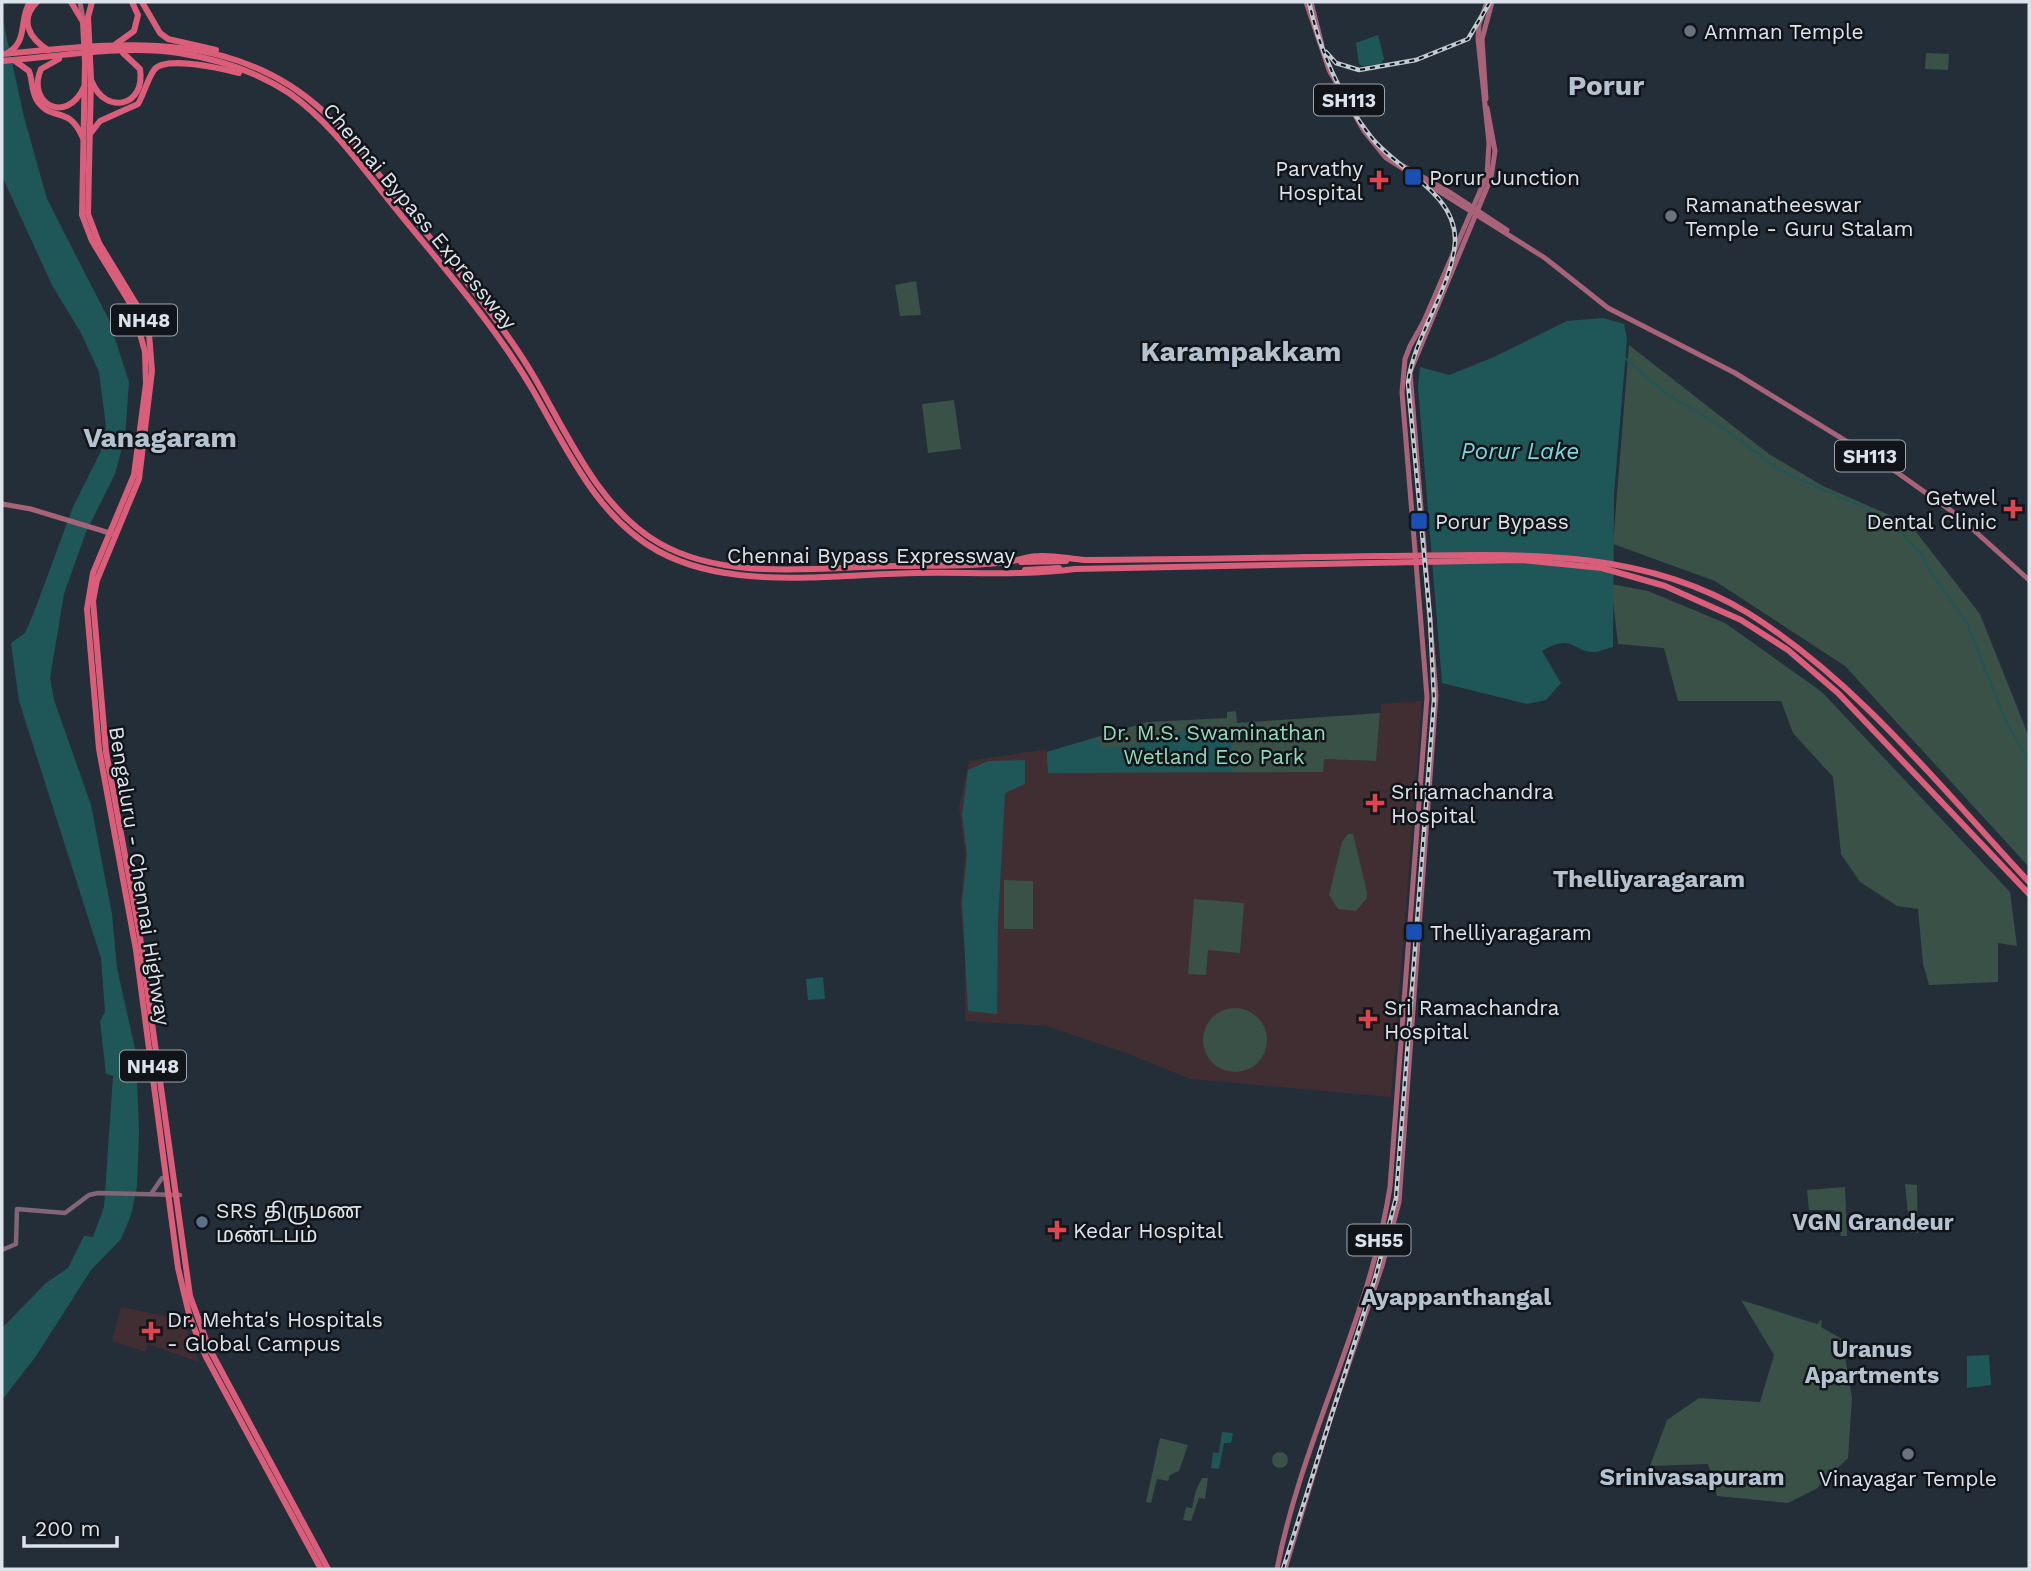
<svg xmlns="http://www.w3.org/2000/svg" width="2031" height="1571" font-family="'Work Sans','Noto Sans Tamil',sans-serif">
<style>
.medical{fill:#412e33}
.green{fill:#395146}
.water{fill:#1f5759}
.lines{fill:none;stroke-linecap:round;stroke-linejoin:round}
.stream{stroke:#1f5759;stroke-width:2}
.secondary{stroke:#826677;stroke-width:4.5}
.primary{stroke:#a86378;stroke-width:5}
.highway{stroke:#da5e7a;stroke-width:6}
.rail-casing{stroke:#c2cad1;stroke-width:4.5}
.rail{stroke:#11151a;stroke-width:2;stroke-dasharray:5;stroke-linecap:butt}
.worship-dot{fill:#6b7280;stroke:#11151a;stroke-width:2.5}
.transit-dot{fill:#1a4fb4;stroke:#11151a;stroke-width:2.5}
.health-dot{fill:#e0444e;stroke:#11151a;stroke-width:2.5}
.service-dot{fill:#5c6f8a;stroke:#11151a;stroke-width:2.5}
.labels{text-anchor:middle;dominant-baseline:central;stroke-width:5;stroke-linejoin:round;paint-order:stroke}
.shield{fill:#11151a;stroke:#9fa5ac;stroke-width:2}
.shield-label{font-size:19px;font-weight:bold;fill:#dce3ea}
.poi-label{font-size:21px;fill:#dce3ea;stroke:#11151a;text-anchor:start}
.street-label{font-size:21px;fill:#dce3ea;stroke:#11151a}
.park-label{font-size:21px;fill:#90dab8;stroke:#11151a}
.water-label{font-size:23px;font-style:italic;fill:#7cd8dc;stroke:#11151a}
.neighbourhood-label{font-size:23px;font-weight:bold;fill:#b4c2cf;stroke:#11151a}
.quarter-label{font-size:24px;font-weight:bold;fill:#b4c2cf;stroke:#11151a}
.district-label{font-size:28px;font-weight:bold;fill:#b4c2cf;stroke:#11151a}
</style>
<rect width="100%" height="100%" fill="#232e38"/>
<!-- medical -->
<g class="medical">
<polygon points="1422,701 1391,1097 1190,1079 1126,1053 1047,1026 965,1021 965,952 960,903 965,855 959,807 969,761 1047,749 1048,773 1322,772 1324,759 1376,761 1381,704"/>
<polygon points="121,1307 183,1320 199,1362 148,1344 146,1352 112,1341"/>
</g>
<!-- green -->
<g class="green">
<polygon points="1926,53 1949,54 1948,70 1925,69"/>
<polygon points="916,281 921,315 900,316 895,285"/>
<polygon points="1629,345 1769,454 1823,486 1910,524 1980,614 2029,737 2029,867 1845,666 1715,581 1613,544"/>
<polygon points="954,400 961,449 928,453 922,404"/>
<polygon points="1611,584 1648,591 1725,623 1822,692 2010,892 2017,946 1998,943 1998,982 1929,985 1923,964 1918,909 1897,906 1860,882 1841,854 1833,777 1793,733 1781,701 1678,701 1664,648 1618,644"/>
<polygon points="1236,711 1237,723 1380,713 1376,761 1324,759 1323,772 1048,773 1047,752 1147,722 1227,718 1227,712"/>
<polygon points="1348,834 1353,834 1367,892 1367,898 1356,911 1338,909 1329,895 1342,842"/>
<polygon points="1004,880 1033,881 1033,929 1004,929"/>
<polygon points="1194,899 1244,903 1240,953 1208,950 1206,975 1188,974"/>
<circle cx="1235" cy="1040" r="32"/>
<polygon points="1905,1184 1917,1185 1918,1233 1910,1233"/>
<polygon points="1845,1187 1847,1236 1841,1236 1834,1210 1809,1210 1807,1190"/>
<polygon points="1741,1300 1817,1324 1822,1319 1821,1327 1842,1339 1852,1398 1848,1458 1816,1489 1788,1503 1717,1496 1708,1464 1650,1466 1667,1420 1699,1398 1760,1402 1774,1355"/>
<polygon points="1160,1438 1188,1445 1179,1471 1170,1475 1168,1481 1157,1479 1151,1503 1146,1502"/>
<circle cx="1280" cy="1460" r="8"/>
<polygon points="1202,1478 1208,1478 1205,1499 1199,1498 1191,1521 1183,1520 1186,1507 1192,1508 1196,1490"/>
</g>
<!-- water -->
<g class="water">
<polygon points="2,16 24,117 47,199 109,320 129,382 125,437 115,474 86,532 64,594 50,678 54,700 91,805 112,914 117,968 136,1053 139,1132 137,1186 131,1215 121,1239 91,1270 36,1356 2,1400 2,1328 46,1283 68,1268 84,1236 93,1237 104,1207 113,1076 106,1074 100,1021 105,1012 101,958 19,701 11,643 25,633 33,615 73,507 101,451 106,426 99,372 81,333 52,285 2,176"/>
<polygon points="1378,35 1384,59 1381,64 1362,66 1359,64 1356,43"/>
<path d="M1603 318 1624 324 1627 339 1614 494 1613 647C1608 648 1601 651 1596 652 1572 653 1574 632 1542 651L1561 683 1546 700 1527 704 1442 683 1418 387 1420 367 1449 375 1494 357 1567 321Z"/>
<polygon points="1211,728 1232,735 1233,771 1048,773 1047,752 1095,738 1104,748 1140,745 1151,737"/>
<polygon points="1025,760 1025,784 1005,793 998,921 997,1014 968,1011 962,902 967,855 962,815 968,770 988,761"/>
<polygon points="823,977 825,999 808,1000 806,979"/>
<polygon points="1989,1355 1991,1385 1967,1388 1967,1356"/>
<polygon points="1222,1432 1233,1433 1231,1443 1224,1443 1219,1469 1211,1468 1213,1453 1219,1453"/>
</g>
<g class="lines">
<!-- stream -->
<polyline class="stream" points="1625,358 1664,392 1722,427 1781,471 1863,507 1893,525 1923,556 1930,571 1967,623 2005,719 2029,762"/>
<!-- secondary -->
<g class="secondary">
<polyline points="151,1194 162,1178"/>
<polyline points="2,1250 16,1244 17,1209 65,1213 89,1195 98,1193 180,1195"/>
</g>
<!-- primary -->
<g class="primary">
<polyline points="80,2 83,19"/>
<polyline points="1306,2 1329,70 1364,131 1386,158 1545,258 1608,308 1735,373 1895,471 1957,515 2029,580"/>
<polyline points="1311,2 1322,45"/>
<polyline points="1486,99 1482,39 1492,2"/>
<polyline points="1396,162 1451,193 1507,230"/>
<polyline points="2,504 31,509 113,534"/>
<path d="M1277 1569C1302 1439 1370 1318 1390 1187L1427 697 1402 392 1405 359 1410 346 1424 321 1487 175 1489 143 1478 39 1479 24 1487 2"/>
<polyline points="1285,1569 1331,1416 1382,1266 1399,1202 1436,695 1410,372 1491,178 1495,151 1487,108"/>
</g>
<!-- highway -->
<g class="highway">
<path d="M37 2C19 20 29 38 48 50"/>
<polyline points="71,2 83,22 85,62 82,215 92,241 133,308 145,352 146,384 134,475 93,573 87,609 99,749 136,950 178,1268 190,1318 206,1357 321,1569"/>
<polyline points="92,2 88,17 91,79 88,214 99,243 141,312 149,334 152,371 139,479 97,580 93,601 106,752 140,937 190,1296 209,1348 328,1569"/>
<polyline points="142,2 160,33 168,39 216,50"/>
<polyline points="116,44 134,31 138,15 132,2"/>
<path d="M9 52C28 41 19 18 30 2"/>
<path d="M2 54C116 44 230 26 323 111 355 140 381 179 409 212 452 265 498 316 533 375 567 433 598 508 659 543 727 582 819 567 894 566 932 565 975 567 1013 561 1022 559 1030 556 1039 556 1054 555 1070 559 1085 560 1185 560 1284 557 1384 556 1509 555 1636 545 1748 613 1857 681 1942 789 2029 882"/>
<path d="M59 59 41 69C26 103 66 126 84 87"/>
<path d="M2 61C56 57 125 44 179 53 217 59 257 72 289 93 332 123 363 169 396 209 443 267 493 323 531 387 565 445 596 517 658 551 732 592 836 574 917 573 970 572 1022 576 1075 569L1521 560 1602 568 1665 586 1741 620 1788 650 1838 693 2029 894"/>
<path d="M15 61 29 71C33 81 31 93 38 102 54 123 68 104 83 138"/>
<path d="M92 82C106 116 146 106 140 69L123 53"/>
<path d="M90 134 100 121 138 104C144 94 147 80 154 70 164 55 223 69 239 73"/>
<polyline points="1021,562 1066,561"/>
<polyline points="1025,570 1059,568"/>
</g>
<defs>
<g id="rail">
<polyline points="1326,52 1336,63 1359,70 1416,60 1468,39 1490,2"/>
<path d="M1283 1569 1376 1275 1396 1198 1434 700 1430 618 1408 383C1414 335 1452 288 1455 242 1457 193 1397 170 1371 137 1341 99 1319 49 1309 2"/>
</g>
</defs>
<!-- rail casing -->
<use href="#rail" class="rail-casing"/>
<!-- rail -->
<use href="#rail" class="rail"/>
</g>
<!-- markers -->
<g class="worship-dot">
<circle cx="1690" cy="31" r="7"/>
<circle cx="1671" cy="216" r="7"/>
<circle cx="1908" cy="1454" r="7"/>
</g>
<g class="transit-dot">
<rect x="1404" y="168" width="18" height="18" rx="3.5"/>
<rect x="1410" y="512" width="18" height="18" rx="3.5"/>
<rect x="1405" y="923" width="18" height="18" rx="3.5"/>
</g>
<g class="health-dot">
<path d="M1375.5 169.5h7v7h7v7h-7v7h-7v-7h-7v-7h7z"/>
<path d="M2009.5 498.5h7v7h7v7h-7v7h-7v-7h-7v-7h7z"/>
<path d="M1371.5 792.5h7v7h7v7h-7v7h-7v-7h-7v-7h7z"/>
<path d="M1364.5 1008.5h7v7h7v7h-7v7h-7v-7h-7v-7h7z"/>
<path d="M1053.5 1219.5h7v7h7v7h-7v7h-7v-7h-7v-7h7z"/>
<path d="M147.5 1320.5h7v7h7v7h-7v7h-7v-7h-7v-7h7z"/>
</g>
<circle class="service-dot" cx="202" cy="1222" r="7"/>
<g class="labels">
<!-- shield labels -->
<g class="shield">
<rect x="1314" y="84.5" width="70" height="31" rx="5"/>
<rect x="111" y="304.5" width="66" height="31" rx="5"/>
<rect x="1835" y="440.5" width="70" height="31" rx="5"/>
<rect x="120" y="1050.5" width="66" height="31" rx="5"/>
<rect x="1347.5" y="1224.5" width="63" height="31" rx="5"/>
</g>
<g class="shield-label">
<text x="1349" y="100">SH113</text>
<text x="144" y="320">NH48</text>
<text x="1870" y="456">SH113</text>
<text x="153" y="1066">NH48</text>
<text x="1379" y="1240">SH55</text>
</g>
<!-- poi labels -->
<g class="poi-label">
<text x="1704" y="31">Amman Temple</text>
<text x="1363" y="168" text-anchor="end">Parvathy<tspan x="1363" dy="24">Hospital</tspan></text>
<text x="1429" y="177">Porur Junction</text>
<text x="1685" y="204">Ramanatheeswar<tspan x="1685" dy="24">Temple - Guru Stalam</tspan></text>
<text x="1997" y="497" text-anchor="end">Getwel<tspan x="1997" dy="24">Dental Clinic</tspan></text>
<text x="1435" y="521">Porur Bypass</text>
<text x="1391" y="791">Sriramachandra<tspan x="1391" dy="24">Hospital</tspan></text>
<text x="1430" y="932">Thelliyaragaram</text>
<text x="1384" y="1007">Sri Ramachandra<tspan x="1384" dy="24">Hospital</tspan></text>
<text x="216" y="1210">SRS திருமண<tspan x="216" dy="24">மண்டபம்</tspan></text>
<text x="1073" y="1230">Kedar Hospital</text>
<text x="167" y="1319">Dr. Mehta's Hospitals<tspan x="167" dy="24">- Global Campus</tspan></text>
<text x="1908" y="1478" text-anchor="middle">Vinayagar Temple</text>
</g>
<!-- street labels -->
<g class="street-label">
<text transform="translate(420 216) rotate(50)">Chennai Bypass Expressway</text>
<text x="871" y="555">Chennai Bypass Expressway</text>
<text transform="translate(140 876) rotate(81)">Bengaluru - Chennai Highway</text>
</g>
<!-- park labels -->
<g class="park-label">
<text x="1214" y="732">Dr. M.S. Swaminathan<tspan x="1214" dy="24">Wetland Eco Park</tspan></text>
</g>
<!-- water labels -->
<g class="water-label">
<text x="1520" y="451">Porur Lake</text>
</g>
<!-- neighbourhood labels -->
<g class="neighbourhood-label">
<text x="1873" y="1222">VGN Grandeur</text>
<text x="1872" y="1349">Uranus<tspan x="1872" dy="26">Apartments</tspan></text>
</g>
<!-- quarter labels -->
<g class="quarter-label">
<text x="1649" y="879">Thelliyaragaram</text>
<text x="1456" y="1297">Ayappanthangal</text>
<text x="1692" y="1477">Srinivasapuram</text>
</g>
<!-- district labels -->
<g class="district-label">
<text x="1606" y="85">Porur</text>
<text x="1241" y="351">Karampakkam</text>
<text x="160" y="437">Vanagaram</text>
</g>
</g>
<!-- border -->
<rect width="2031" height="1571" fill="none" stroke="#dce3ea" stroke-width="7"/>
<!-- scale -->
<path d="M24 1536v10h93v-10" fill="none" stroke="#dce3ea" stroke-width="3.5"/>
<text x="35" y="1536" font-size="21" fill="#dce3ea" stroke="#11151a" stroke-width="5" paint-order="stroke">200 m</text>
</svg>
